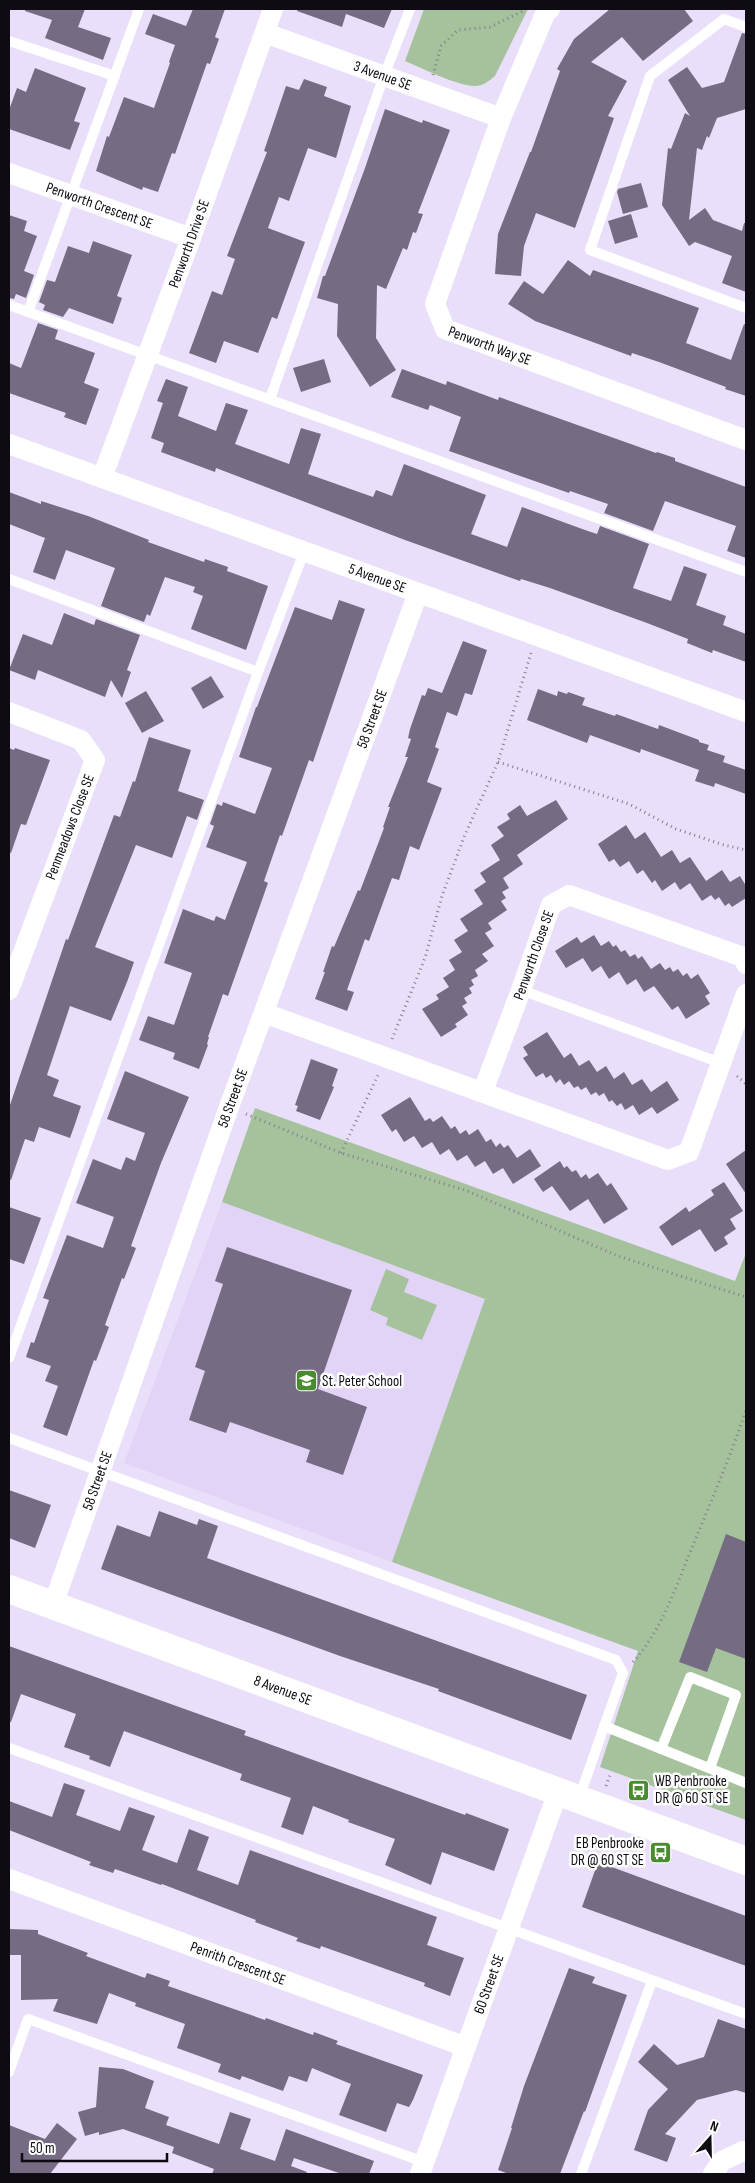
<svg xmlns="http://www.w3.org/2000/svg" width="755" height="2183" font-family="'Sofia Sans Condensed',sans-serif">
<style>
.built{fill:#e2d4f6}
.green{fill:#a5c29c}
.building{fill:#756b83}
.lines{fill:none;stroke-linecap:round;stroke-linejoin:round}
.path{stroke:#847d8f;stroke-width:3;stroke-dasharray:1 4;stroke-linecap:butt}
.lane{stroke:#fff;stroke-width:10}
.street{stroke:#fff;stroke-width:20}
.secondary{stroke:#fff;stroke-width:28}
.labels{text-anchor:middle;dominant-baseline:central;stroke-width:5;stroke-linejoin:round;paint-order:stroke}
.street-label{font-size:15px;fill:#0f0b13;stroke:#fff}
.poi-label{font-size:15px;fill:#0f0b13;stroke:#fff;text-anchor:start}
</style>
<rect width="100%" height="100%" fill="#eadffa"/>
<!-- built -->
<polygon class="built" points="222,1202 486,1299 392,1562 124,1463"/>
<!-- green -->
<g class="green">
<path d="M424 9H528L495 76C489 81 483 86 475 86 457 86 422 68 405 61Z"/>
<polygon points="255,1108 735,1281 746,1253 746,1820 600,1767 638,1651 392,1562 485,1299 222,1202"/>
<polygon points="386,1269 409,1279 404,1292 437,1305 422,1340 386,1325 388,1318 370,1310"/>
</g>
<!-- building -->
<g class="building">
<polygon points="25,9 85,9 78,27 111,38 103,60 45,38 52,20 25,11"/>
<polygon points="193,9 225,9 215,37 219,39 210,64 207,63 175,154 172,153 158,192 143,187 142,190 96,171 107,136 109,137 124,97 154,108 170,63 169,62 175,45 145,34 153,14 186,26"/>
<polygon points="298,9 392,9 384,28 346,14 342,27 297,11"/>
<polygon points="610,9 684,9 693,21 643,61 622,37 591,62 627,81 608,116 614,118 575,228 536,213 524,246 521,276 495,274 498,234 530,152 531,152 560,71 557,69 574,39"/>
<polygon points="742,33 746,34 746,109 717,118 709,138 707,136 702,150 697,148 689,220 705,208 713,220 742,231 744,223 746,223 746,292 722,283 732,256 695,242 689,246 662,205 668,148 671,149 685,113 690,116 668,80 687,67 702,88 724,82"/>
<polygon points="35,68 86,88 74,121 80,123 70,150 9,129 9,110 17,88 26,92"/>
<polygon points="304,79 327,87 324,96 351,106 336,158 308,148 289,201 279,197 268,228 305,242 277,319 272,317 258,353 224,341 216,363 189,353 212,291 222,295 235,259 227,256 267,152 264,151 286,86 299,90"/>
<polygon points="385,109 422,123 423,120 450,130 418,213 423,214 416,233 413,232 407,250 403,248 386,289 377,285 376,338 396,370 370,387 337,336 338,304 317,298 323,276 325,276 365,168"/>
<polygon points="641,183 648,207 623,214 617,192 618,189"/>
<polygon points="631,214 638,237 615,244 608,221"/>
<polygon points="9,215 27,221 24,231 37,236 24,271 34,275 26,298 16,294 14,299 9,298"/>
<polygon points="93,241 132,255 117,296 122,298 113,324 69,308 63,317 43,310 45,305 39,302 47,280 55,282 68,246 89,253"/>
<polygon points="568,260 590,276 593,270 699,308 686,343 731,360 744,324 746,325 746,396 725,389 726,387 659,362 632,353 631,356 535,321 508,304 524,281 543,294"/>
<polygon points="38,323 58,330 55,339 95,353 84,383 99,389 86,425 64,417 66,413 9,393 9,363 21,368"/>
<polygon points="324,359 331,382 301,392 293,368"/>
<polygon points="402,369 446,385 447,381 498,400 499,397 656,453 657,452 675,458 675,461 746,487 746,558 727,551 736,526 665,501 653,531 604,513 608,504 570,491 569,493 449,451 461,417 430,405 428,410 391,397"/>
<polygon points="166,379 188,387 178,416 216,431 226,403 248,410 235,444 289,464 301,428 321,434 308,474 373,497 376,490 392,496 404,464 486,495 471,534 507,547 522,507 585,530 597,534 600,526 649,544 633,588 671,601 684,566 707,574 696,605 726,616 723,625 746,634 746,662 713,650 712,653 687,643 688,639 647,623 550,588 521,579 520,581 405,540 216,468 215,472 161,452 164,443 151,438 163,403 157,401"/>
<polygon points="9,492 41,504 41,501 88,516 149,540 148,542 204,562 205,559 228,567 227,571 268,586 246,650 191,629 203,596 193,592 195,587 165,577 150,616 147,614 144,622 101,606 115,568 66,550 55,580 33,572 45,538 9,524"/>
<polygon points="339,600 365,609 313,762 309,760 282,836 280,835 273,855 264,881 268,883 228,996 223,994 208,1037 209,1037 207,1044 208,1045 199,1069 173,1059 175,1053 139,1040 148,1016 174,1025 192,973 164,963 183,909 214,921 216,916 225,920 247,862 206,847 214,826 210,824 217,804 222,806 223,802 255,814 272,768 239,757 256,707 257,707 295,607 332,620"/>
<polygon points="64,613 94,625 96,619 140,635 127,670 131,672 122,698 111,680 105,697 38,670 35,680 9,670 23,634 52,645"/>
<polygon points="463,641 487,650 472,695 465,693 457,716 447,712 435,747 439,749 427,782 442,788 419,850 410,846 399,880 392,878 369,941 365,939 347,990 354,992 347,1011 315,999 325,972 323,972 332,946 334,947 358,890 360,891 384,828 383,827 390,807 388,807 408,757 405,757 411,739 408,738 410,729 422,695 425,696 428,688 442,693"/>
<polygon points="211,676 224,697 203,709 191,688"/>
<polygon points="538,689 557,696 558,691 567,694 568,692 585,698 582,705 615,716 616,714 658,729 659,725 699,740 699,742 709,745 707,750 725,756 723,762 746,770 746,794 715,783 714,787 695,781 699,770 641,749 640,753 590,735 587,743 527,720"/>
<polygon points="146,691 164,721 142,733 125,703"/>
<polygon points="149,737 191,750 178,791 204,800 197,820 187,816 172,858 136,845 95,947 134,962 127,982 111,1021 70,1006 47,1075 59,1080 53,1096 81,1106 75,1124 70,1138 39,1127 34,1142 25,1139 11,1180 9,1179 9,1108 66,939 68,940 114,815 120,817 133,781 135,782"/>
<polygon points="9,748 14,750 15,748 50,760 26,825 21,824 11,853 9,852"/>
<polygon points="556,800 568,819 517,855 523,864 503,878 509,888 502,892 506,898 501,901 507,910 488,923 492,929 485,933 494,946 482,954 488,961 475,970 478,976 471,980 474,985 469,988 472,993 464,998 467,1003 462,1006 468,1015 455,1024 457,1027 441,1037 422,1009 439,999 436,995 449,987 443,978 455,970 449,960 462,952 454,940 468,931 460,919 483,904 474,890 486,882 480,873 500,860 491,845 504,836 497,827 510,819 507,814 520,805 527,816"/>
<polygon points="626,825 635,839 645,832 661,857 672,850 680,863 690,857 706,881 722,870 730,882 740,876 746,886 746,898 732,907 729,903 725,906 719,897 715,900 711,895 702,901 690,883 680,890 675,882 662,891 655,880 652,883 643,870 637,874 629,861 620,867 614,859 609,862 598,844"/>
<polygon points="594,935 601,946 609,941 613,947 616,945 621,952 625,950 630,957 635,954 638,959 642,956 651,969 660,963 665,970 670,967 673,972 678,969 683,976 687,973 691,979 698,974 710,993 705,996 710,1004 686,1019 678,1006 672,1010 654,986 644,992 636,979 627,985 619,972 609,979 601,966 592,972 583,958 566,968 555,951 577,937 581,943"/>
<polygon points="547,1032 564,1058 571,1053 579,1066 589,1060 597,1072 606,1066 614,1079 624,1072 632,1085 642,1079 651,1092 667,1081 679,1100 657,1114 652,1107 639,1115 633,1105 625,1110 621,1103 617,1106 612,1100 609,1102 604,1093 599,1096 596,1092 591,1095 586,1087 581,1090 578,1086 574,1088 569,1081 564,1085 560,1079 556,1083 551,1075 546,1078 543,1073 536,1077 523,1058 528,1055 523,1047"/>
<polygon points="311,1059 338,1069 332,1086 334,1087 320,1120 296,1111 298,1106 295,1105"/>
<polygon points="125,1071 189,1097 161,1163 131,1246 136,1248 124,1279 122,1278 105,1325 109,1327 96,1361 94,1360 67,1436 43,1427 58,1386 45,1381 51,1366 26,1357 31,1342 34,1343 49,1300 43,1298 67,1235 103,1248 114,1217 76,1203 93,1159 121,1170 126,1157 135,1161 145,1133 107,1119"/>
<polygon points="410,1097 425,1121 430,1118 433,1122 442,1116 451,1129 455,1126 460,1134 466,1130 469,1135 478,1129 486,1142 491,1139 496,1147 500,1143 504,1148 508,1145 517,1158 530,1149 541,1166 513,1184 503,1168 493,1174 485,1161 475,1167 467,1155 457,1161 449,1149 440,1155 432,1142 422,1148 414,1136 404,1142 396,1129 392,1132 381,1115"/>
<polygon points="746,1150 746,1194 726,1164"/>
<polygon points="560,1161 564,1168 567,1166 572,1172 576,1170 581,1178 586,1174 589,1179 598,1173 607,1186 611,1183 628,1209 604,1224 588,1199 570,1211 552,1186 543,1192 534,1179"/>
<polygon points="724,1182 743,1211 730,1219 736,1229 724,1237 728,1244 715,1252 700,1229 672,1246 659,1227 686,1207 689,1212 714,1195 711,1190"/>
<polygon points="9,1207 41,1218 24,1264 9,1259"/>
<polygon points="227,1247 352,1290 318,1389 367,1407 343,1475 306,1462 310,1450 230,1422 226,1433 189,1420 205,1371 195,1367 223,1284 215,1281"/>
<polygon points="9,1490 51,1505 35,1548 9,1538"/>
<polygon points="159,1511 197,1525 199,1519 218,1526 207,1558 587,1695 571,1740 438,1691 439,1689 340,1656 101,1569 117,1525 150,1537"/>
<polygon points="726,1534 746,1542 746,1659 716,1648 707,1672 679,1662"/>
<polygon points="9,1646 246,1731 244,1735 465,1815 466,1813 509,1829 494,1871 442,1852 431,1885 385,1865 395,1839 348,1822 349,1820 313,1806 303,1835 281,1827 291,1798 240,1780 242,1774 124,1731 110,1767 89,1759 90,1756 64,1747 76,1714 21,1694 11,1722 9,1722"/>
<polygon points="64,1783 85,1790 76,1815 120,1831 129,1807 155,1816 142,1850 177,1863 189,1829 209,1837 197,1870 238,1885 250,1850 437,1917 427,1945 464,1958 450,1996 424,1986 425,1983 369,1963 321,1946 320,1949 296,1941 298,1938 255,1922 256,1920 162,1884 161,1885 115,1869 113,1873 89,1865 91,1862 9,1830 9,1801 52,1817"/>
<polygon points="598,1862 746,1916 746,1966 582,1907"/>
<polygon points="9,1929 38,1930 38,1934 88,1953 86,1956 145,1978 147,1973 170,1981 168,1986 265,2020 266,2018 313,2035 314,2032 338,2041 336,2044 423,2075 413,2100 409,2107 397,2103 386,2132 339,2115 351,2084 312,2068 307,2082 289,2076 283,2091 242,2076 240,2080 218,2072 221,2064 177,2048 185,2024 135,2006 136,2003 109,1993 97,2024 53,2011 58,1999 21,2000 21,1955 9,1955"/>
<polygon points="569,1968 595,1977 592,1983 627,1995 585,2112 584,2111 560,2174 509,2174 498,2170 512,2128 511,2128 524,2086"/>
<polygon points="718,2019 746,2029 746,2093 736,2090 697,2100 665,2134 676,2138 667,2162 634,2150 648,2110 668,2089 638,2062 654,2044 677,2065 704,2057"/>
<polygon points="99,2067 123,2069 154,2081 145,2108 169,2117 166,2125 219,2144 230,2112 251,2119 240,2149 275,2161 286,2129 374,2161 369,2174 342,2174 294,2158 291,2166 307,2172 306,2174 212,2174 214,2169 172,2153 174,2147 123,2129 99,2135 99,2132 85,2136 78,2112 96,2107"/>
<polygon points="57,2123 77,2139 50,2174 9,2174 9,2125 45,2139"/>
</g>
<g class="lines">
<!-- path -->
<g class="path">
<polyline points="433,75 441,46 458,30 490,27 525,10"/>
<polyline points="498,762 629,804 676,829 724,845 746,850"/>
<polyline points="392,1039 425,958 442,896 464,837 498,762 531,653"/>
<polyline points="737,1076 746,1084"/>
<polyline points="246,1114 341,1153 465,1190 618,1256 746,1297"/>
<polyline points="341,1153 378,1075"/>
<path d="M633 1662C663 1629 677 1583 694 1543 712 1499 731 1455 746 1410"/>
<polyline points="606,1786 610,1775"/>
</g>
<!-- lane -->
<g class="lane">
<polyline points="746,27 724,19 650,76 590,250 746,308"/>
<polyline points="9,41 115,76"/>
<polyline points="9,305 746,572"/>
<polyline points="28,312 139,9"/>
<polyline points="270,399 384,76 410,9"/>
<polyline points="9,579 258,672"/>
<polyline points="521,990 721,1063"/>
<polyline points="9,1358 258,672 304,552"/>
<polyline points="9,1438 616,1660 623,1673 579,1798"/>
<polyline points="604,1726 746,1783"/>
<polyline points="9,1748 746,2014"/>
<polyline points="661,1749 690,1677 736,1695 710,1768"/>
<polyline points="9,2072 28,2019 424,2162"/>
<polyline points="581,2174 652,1981"/>
</g>
<!-- street -->
<g class="street">
<path id="s1" d="M550 9 545 14 501 118 435 304 445 329 746 440"/>
<path id="s2" d="M265 33 501 118"/>
<path id="s3" d="M9 173 191 238"/>
<path id="s4" d="M9 444 746 712"/>
<path id="s5" d="M102 478 191 238 273 9"/>
<polyline points="9,712 81,740 95,760 9,990"/>
<polyline points="264,1013 668,1160 689,1152 746,994"/>
<path id="s6" d="M483 1091 521 990 551 905 569 895 743 957 746 964"/>
<path id="s7" d="M53 1605 229 1107 418 593"/>
<path id="s8" d="M9 1879 466 2047"/>
<path id="s9" d="M420 2174 558 1792"/>
<polyline points="713,2174 722,2161 743,2151 746,2152"/>
</g>
<!-- secondary -->
<path class="secondary" id="s10" d="M9 1589 746 1861"/>
</g>
<!-- icons -->
<defs>
<symbol id="school-square" viewBox="-11 -11 22 22"><rect x="-9" y="-9" width="18" height="18" rx="4" fill="#498c2f" stroke="#fff"/><path d="M0-5L7-2L0 1L-7-2ZM-4 1L0 2.5L4 1V4Q0 6-4 4Z" fill="#fff"/></symbol>
<symbol id="bus-square" viewBox="-11 -11 22 22"><rect x="-9" y="-9" width="18" height="18" rx="4" fill="#498c2f" stroke="#fff"/><path d="M-5-6H5V4H4V6H2V4H-2V6H-4V4H-5ZM-3.5-4V0h7V-4ZM-3.5 1.2v1.5H-2V1.2ZM2 1.2v1.5H3.5V1.2Z" fill="#fff"/></symbol>
</defs>
<g fill-rule="evenodd">
<use href="#school-square" x="294" y="1368" width="25" height="25"/>
<use href="#bus-square" x="626" y="1778" width="25" height="25"/>
<use href="#bus-square" x="648" y="1840" width="25" height="25"/>
</g>
<g class="labels">
<!-- street labels -->
<g class="street-label">
<text stroke="none"><textPath href="#s2" startOffset="125">3 Avenue SE</textPath></text>
<text stroke="none"><textPath href="#s3" startOffset="96">Penworth Crescent SE</textPath></text>
<text stroke="none"><textPath href="#s5" startOffset="250">Penworth Drive SE</textPath></text>
<text stroke="none"><textPath href="#s1" startOffset="392">Penworth Way SE</textPath></text>
<text stroke="none"><textPath href="#s4" startOffset="392">5 Avenue SE</textPath></text>
<text stroke="none"><textPath href="#s7" startOffset="942">58 Street SE</textPath></text>
<text transform="translate(70 827) rotate(-69)">Penmeadows Close SE</text>
<text stroke="none"><textPath href="#s6" startOffset="145">Penworth Close SE</textPath></text>
<text stroke="none"><textPath href="#s7" startOffset="538">58 Street SE</textPath></text>
<text stroke="none"><textPath href="#s7" startOffset="132">58 Street SE</textPath></text>
<text stroke="none"><textPath href="#s10" startOffset="292">8 Avenue SE</textPath></text>
<text stroke="none"><textPath href="#s8" startOffset="244">Penrith Crescent SE</textPath></text>
<text stroke="none"><textPath href="#s9" startOffset="202">60 Street SE</textPath></text>
</g>
<!-- poi labels -->
<g class="poi-label">
<text x="322" y="1381">St. Peter School</text>
<text x="655" y="1781">WB Penbrooke<tspan x="655" dy="17">DR @ 60 ST SE</tspan></text>
<text x="644" y="1843" text-anchor="end">EB Penbrooke<tspan x="644" dy="17">DR @ 60 ST SE</tspan></text>
</g>
</g>
<!-- border -->
<rect width="755" height="2183" fill="none" stroke="#0f0b13" stroke-width="20"/>
<!-- north arrow -->
<g transform="translate(710 2138) rotate(20)" stroke="#ffffff" stroke-width="4" paint-order="stroke">
<path d="M0-4L9 19L0 12L-9 19Z" fill="#0f0b13"/>
<text y="-8" font-size="14" font-weight="bold" text-anchor="middle" fill="#0f0b13">N</text>
</g>
<!-- scale -->
<path d="M22 2153v8h145v-8" fill="none" stroke="#0f0b13" stroke-width="2.5"/>
<text x="30" y="2153" font-size="15" fill="#0f0b13" stroke="#ffffff" stroke-width="4" paint-order="stroke">50 m</text>
</svg>
